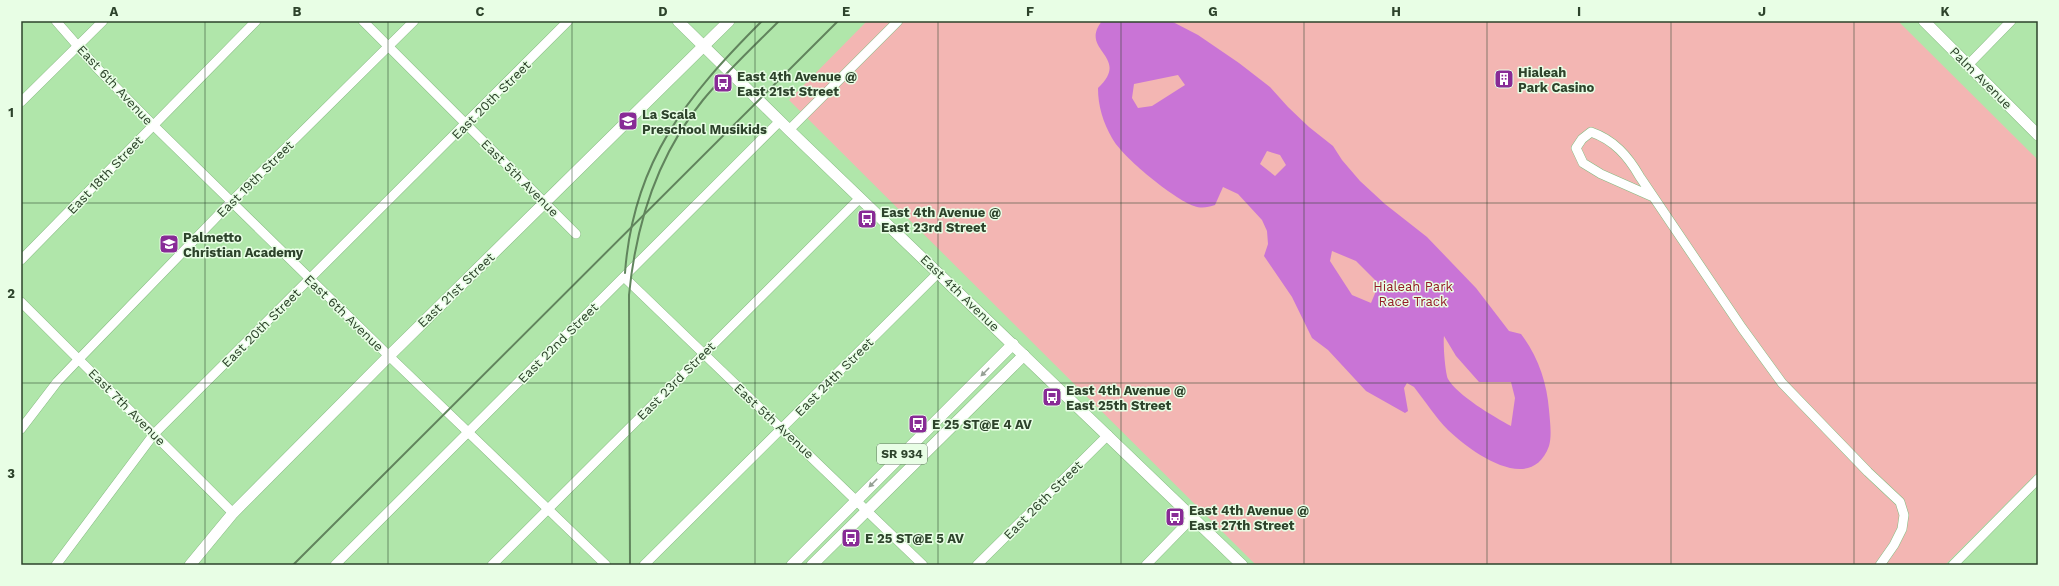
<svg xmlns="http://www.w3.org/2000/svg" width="2059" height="586" font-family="'Work Sans',sans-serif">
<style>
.green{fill:#f3b6b3}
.water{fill:#c974d6;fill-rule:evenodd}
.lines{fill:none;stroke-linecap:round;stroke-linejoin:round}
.minor-casing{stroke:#85ba80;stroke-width:10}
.major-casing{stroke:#85ba80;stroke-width:12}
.minor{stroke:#fff;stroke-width:9}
.major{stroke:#fff;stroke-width:11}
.rail{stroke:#61845d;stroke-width:2}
.oneway{fill:#96a195}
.grid{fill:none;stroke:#2d432b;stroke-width:1;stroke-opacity:0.55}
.labels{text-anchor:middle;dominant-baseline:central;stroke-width:3;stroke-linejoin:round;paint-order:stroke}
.shield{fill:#e8fee5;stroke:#657b63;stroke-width:1}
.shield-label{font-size:12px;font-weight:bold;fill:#2d432b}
.poi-label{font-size:13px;font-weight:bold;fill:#2d432b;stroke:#e8fee5;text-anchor:start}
.street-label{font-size:13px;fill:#2d432b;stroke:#e8fee5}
.park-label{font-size:13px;fill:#941c27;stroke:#e8fee5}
.neatline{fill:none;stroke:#2d432b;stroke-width:1.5}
.grid-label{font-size:13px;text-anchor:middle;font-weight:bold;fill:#2d432b}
</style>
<rect width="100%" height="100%" fill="#b0e6aa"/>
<!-- green -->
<polygon class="green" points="867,21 1898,21 2038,160 2038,472 1945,565 1256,565 789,100"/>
<!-- water -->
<path class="water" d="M1102 21H1171L1198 35 1239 63 1270 87 1288 107 1309 127 1333 146 1342 160 1360 181 1385 204 1427 237 1476 288 1509 331 1521 334C1538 356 1547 383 1549 410 1550 421 1552 436 1549 446 1531 496 1471 452 1448 430 1436 418 1425 401 1414 387L1407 383 1404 388 1408 411 1405 413 1366 391 1328 350 1312 338 1292 297 1264 256 1268 244 1267 231 1262 220 1238 194 1223 187 1215 205C1208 207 1202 209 1194 206 1174 199 1122 157 1112 138 1103 122 1098 106 1098 88 1132 56 1078 51 1102 21ZM1178 75 1185 85 1152 106 1138 108 1132 98 1134 84ZM1267 151 1280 155 1286 165 1275 176 1260 164ZM1332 251 1356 261 1379 284 1371 303 1352 295 1330 261ZM1444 336 1456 356 1479 382H1511L1515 398 1511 426C1494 417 1457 395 1448 379 1445 372 1443 343 1444 336Z"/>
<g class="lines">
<defs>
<g id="minor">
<polyline points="56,21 97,68 153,125 389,356 606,565"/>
<polyline points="363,21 576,234"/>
<polyline points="1968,65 2011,21"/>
<polyline points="21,102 103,21"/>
<polyline points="789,130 898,21"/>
<path d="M1653 197 1601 174 1583 163 1576 148 1582 139 1591 132C1614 140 1628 156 1640 177L1742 328 1782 383 1868 472 1900 502 1904 515 1902 529 1894 545 1880 565"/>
<polyline points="21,260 256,21"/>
<polyline points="624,277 923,565"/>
<polyline points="21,302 233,513"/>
<polyline points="21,429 57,382 79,359 231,202 414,21"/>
<polyline points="56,565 154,434 568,21"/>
<polyline points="335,565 780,121"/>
<polyline points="492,565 860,198"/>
<polyline points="644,565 938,273"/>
<polyline points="977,565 1108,435"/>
<polyline points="1146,565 1193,517"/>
<polyline points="1953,565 2038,479"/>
</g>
<g id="major">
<polyline points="678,21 789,130 1242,565"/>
<polyline points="1924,21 2038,135"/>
<polyline points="190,565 233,513 389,356 729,21"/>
<polyline points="792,565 1013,344"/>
<polyline points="812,565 1024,355"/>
</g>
</defs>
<!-- minor casing -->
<use href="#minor" class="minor-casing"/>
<!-- major casing -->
<use href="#major" class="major-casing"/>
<!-- minor -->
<use href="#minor" class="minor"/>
<!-- major -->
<use href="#major" class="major"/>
<!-- rail -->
<g class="rail">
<path d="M625 273C633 162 686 97 762 21"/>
<polyline points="293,565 838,21"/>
<path d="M630 565 629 295C636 223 657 156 703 100 726 72 753 47 779 21"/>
</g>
</g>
<!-- one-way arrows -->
<defs><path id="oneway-solid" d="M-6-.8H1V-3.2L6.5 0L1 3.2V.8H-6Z"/></defs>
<g class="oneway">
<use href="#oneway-solid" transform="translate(985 372) rotate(135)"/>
<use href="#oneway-solid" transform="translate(873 483) rotate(135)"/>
</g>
<!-- grid -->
<path class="grid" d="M205 21V565M388 21V565M572 21V565M755 21V565M938 21V565M1121 21V565M1304 21V565M1487 21V565M1671 21V565M1854 21V565M21 203H2038M21 383H2038"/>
<!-- icons -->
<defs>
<symbol id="building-square" viewBox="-11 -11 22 22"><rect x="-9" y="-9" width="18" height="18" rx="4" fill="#882b96" stroke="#e8fee5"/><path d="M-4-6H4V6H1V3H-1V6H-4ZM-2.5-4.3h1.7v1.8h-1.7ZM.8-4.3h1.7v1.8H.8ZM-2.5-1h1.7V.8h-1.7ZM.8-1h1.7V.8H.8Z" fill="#fff"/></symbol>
<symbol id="bus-square" viewBox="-11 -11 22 22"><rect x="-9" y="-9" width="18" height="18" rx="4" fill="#882b96" stroke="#e8fee5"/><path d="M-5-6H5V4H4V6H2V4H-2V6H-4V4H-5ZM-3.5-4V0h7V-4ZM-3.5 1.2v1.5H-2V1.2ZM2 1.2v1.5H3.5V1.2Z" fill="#fff"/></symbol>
<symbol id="school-square" viewBox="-11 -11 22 22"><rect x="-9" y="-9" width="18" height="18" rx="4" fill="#882b96" stroke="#e8fee5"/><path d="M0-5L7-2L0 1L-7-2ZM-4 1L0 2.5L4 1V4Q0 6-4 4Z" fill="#fff"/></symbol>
</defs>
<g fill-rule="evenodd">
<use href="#building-square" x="1493" y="68" width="22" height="22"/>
<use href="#bus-square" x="712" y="72" width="22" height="22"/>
<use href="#school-square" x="617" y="110" width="22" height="22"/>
<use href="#bus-square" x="856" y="208" width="22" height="22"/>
<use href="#school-square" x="158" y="233" width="22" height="22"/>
<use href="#bus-square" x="1041" y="386" width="22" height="22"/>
<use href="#bus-square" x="907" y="413" width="22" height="22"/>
<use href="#bus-square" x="1164" y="506" width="22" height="22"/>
<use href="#bus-square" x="840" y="527" width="22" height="22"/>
</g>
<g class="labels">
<!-- shield labels -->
<rect class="shield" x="877" y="444" width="50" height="20" rx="3"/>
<g class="shield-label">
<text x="902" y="454">SR 934</text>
</g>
<!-- poi labels -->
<g class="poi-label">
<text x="1518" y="72">Hialeah<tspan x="1518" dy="15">Park Casino</tspan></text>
<text x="737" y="76">East 4th Avenue @<tspan x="737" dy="15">East 21st Street</tspan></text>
<text x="642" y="114">La Scala<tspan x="642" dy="15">Preschool Musikids</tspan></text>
<text x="881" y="212">East 4th Avenue @<tspan x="881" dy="15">East 23rd Street</tspan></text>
<text x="183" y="237">Palmetto<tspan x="183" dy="15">Christian Academy</tspan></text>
<text x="1066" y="390">East 4th Avenue @<tspan x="1066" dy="15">East 25th Street</tspan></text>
<text x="932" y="424">E 25 ST@E 4 AV</text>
<text x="1189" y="510">East 4th Avenue @<tspan x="1189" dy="15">East 27th Street</tspan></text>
<text x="865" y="538">E 25 ST@E 5 AV</text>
</g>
<!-- street labels -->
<g class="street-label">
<text transform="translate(1981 78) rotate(45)">Palm Avenue</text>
<text transform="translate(115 85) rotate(47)">East 6th Avenue</text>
<text transform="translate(491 100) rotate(-45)">East 20th Street</text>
<text transform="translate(105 175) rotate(-46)">East 18th Street</text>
<text transform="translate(520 178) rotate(45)">East 5th Avenue</text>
<text transform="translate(255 179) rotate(-45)">East 19th Street</text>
<text transform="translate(456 290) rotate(-44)">East 21st Street</text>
<text transform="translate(960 293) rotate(44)">East 4th Avenue</text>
<text transform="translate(344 313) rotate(44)">East 6th Avenue</text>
<text transform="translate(261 328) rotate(-45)">East 20th Street</text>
<text transform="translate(558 343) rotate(-45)">East 22nd Street</text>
<text transform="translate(834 377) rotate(-45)">East 24th Street</text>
<text transform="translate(676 381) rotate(-45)">East 23rd Street</text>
<text transform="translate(127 407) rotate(45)">East 7th Avenue</text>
<text transform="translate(774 421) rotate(43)">East 5th Avenue</text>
<text transform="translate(1043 500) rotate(-45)">East 26th Street</text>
</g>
<!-- park labels -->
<g class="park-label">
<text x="1413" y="286">Hialeah Park<tspan x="1413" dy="15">Race Track</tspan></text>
</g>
</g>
<!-- border -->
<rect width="2059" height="586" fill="none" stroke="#e8fee5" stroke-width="44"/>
<rect x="22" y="22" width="2015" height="542" class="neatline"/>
<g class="grid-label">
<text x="114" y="16">A</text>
<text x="297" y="16">B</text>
<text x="480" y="16">C</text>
<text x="663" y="16">D</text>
<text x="846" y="16">E</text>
<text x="1030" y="16">F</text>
<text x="1213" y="16">G</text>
<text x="1396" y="16">H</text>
<text x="1579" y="16">I</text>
<text x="1762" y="16">J</text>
<text x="1945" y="16">K</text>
<text x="11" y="117">1</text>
<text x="11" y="298">2</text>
<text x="11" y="478">3</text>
</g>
</svg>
